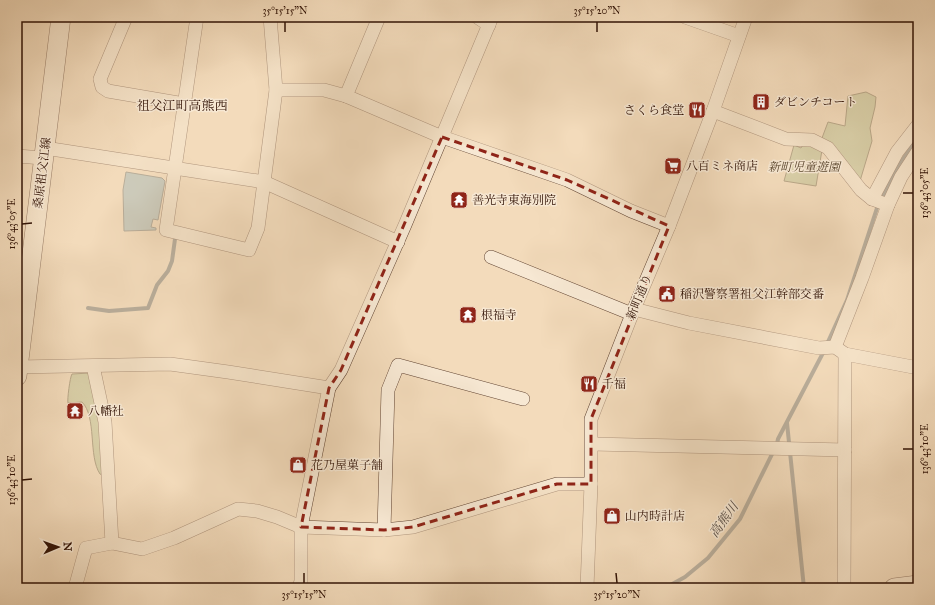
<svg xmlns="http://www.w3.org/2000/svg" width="935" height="605" font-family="'IM FELL Great Primer','Noto Serif JP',serif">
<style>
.green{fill:#bbc090;stroke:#766a4b}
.water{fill:#a0b9ba;stroke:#747772}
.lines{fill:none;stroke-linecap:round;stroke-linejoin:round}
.stream{stroke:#747772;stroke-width:4}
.minor-casing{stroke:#624533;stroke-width:14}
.secondary-casing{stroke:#321306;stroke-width:20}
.minor{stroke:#f7e8d3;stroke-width:13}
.secondary{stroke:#f7e8d3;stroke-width:19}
.marked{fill:none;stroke:#8f2418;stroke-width:3;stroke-dasharray:8 5;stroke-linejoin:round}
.ticks{fill:none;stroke:#321306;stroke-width:1.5}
.labels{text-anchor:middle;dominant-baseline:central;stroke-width:3;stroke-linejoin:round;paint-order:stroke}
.poi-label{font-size:12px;fill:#321306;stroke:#f7e8d3;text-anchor:start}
.park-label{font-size:12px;font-style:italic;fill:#5b472f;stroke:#f7e8d3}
.street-label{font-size:12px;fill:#321306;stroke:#f7e8d3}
.neighbourhood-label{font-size:13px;fill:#321306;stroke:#f7e8d3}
.water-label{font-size:13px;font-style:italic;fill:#584d45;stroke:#f7e8d3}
.neatline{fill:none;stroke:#321306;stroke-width:1.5}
.ticks-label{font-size:10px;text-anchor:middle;fill:#321306}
</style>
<rect width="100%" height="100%" fill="#f3dbbb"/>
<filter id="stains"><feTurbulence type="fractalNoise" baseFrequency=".005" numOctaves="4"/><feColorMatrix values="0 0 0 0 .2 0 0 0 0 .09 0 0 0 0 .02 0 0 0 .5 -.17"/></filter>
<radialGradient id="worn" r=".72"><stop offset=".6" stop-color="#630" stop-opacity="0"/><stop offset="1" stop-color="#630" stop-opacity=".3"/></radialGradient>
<!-- green -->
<g class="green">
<polygon points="866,92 876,97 875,107 870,128 872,141 860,181 822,138 828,122 845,126 848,96"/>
<polygon points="794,145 801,148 803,145 817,146 822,150 816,186 784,181"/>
<path d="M90 373 103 423 102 475 100 474C88 456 97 417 82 402L68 403C67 400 70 377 72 374Z"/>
</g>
<!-- water -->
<polygon class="water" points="126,172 162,178 165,181 158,220 153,219 151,227 156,228 156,230 124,231 123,190"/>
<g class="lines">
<!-- stream -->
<g class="stream">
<polyline points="88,308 109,311 148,308 157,285 168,271 172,261 175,239"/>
<polyline points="827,344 847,300 877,208 896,170 918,136"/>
<polyline points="787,423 804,588"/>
<polyline points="665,588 685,577 708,558 740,519 777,444 778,439 824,351"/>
</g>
<defs>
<g id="minor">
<polyline points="126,17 100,79 102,87 108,91 184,104"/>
<polyline points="197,17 166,230 249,250 258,228 276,90 270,17"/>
<polyline points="379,17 346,96 442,137 567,180 631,211 669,226"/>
<polyline points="477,17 489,25"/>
<polyline points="685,17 739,36"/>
<polyline points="276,90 324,90 346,96"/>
<polyline points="713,111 786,139 812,140 828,148 861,190 872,199 888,205"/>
<polyline points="45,148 264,182 398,242"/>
<polyline points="17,156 43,158"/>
<polyline points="872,199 897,152 918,125"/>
<polyline points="491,257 632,314"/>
<polyline points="634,309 689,323 819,348 835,347 845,354 918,368"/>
<polyline points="835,347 862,278 888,205 901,177 918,151"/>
<polyline points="93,366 105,422 112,543"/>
<polyline points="18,367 170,364 228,372 329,388"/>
<polyline points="592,444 845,450"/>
<polyline points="384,530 388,390 398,365 523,399"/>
<polyline points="75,588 86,548 112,543 142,549 174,538 238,509 257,511 277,517 301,527 384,530 413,527 557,484 591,484"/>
<polyline points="299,588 301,581 301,527 329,388 341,370 405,225 492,17"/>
<polyline points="587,588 591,484 591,419 634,309 669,226 713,111 746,17"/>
<polyline points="844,588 845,354"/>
</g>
<g id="secondary">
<polyline points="17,376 61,17"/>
<polyline points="894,588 918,585"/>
</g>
</defs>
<!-- minor casing -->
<use href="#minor" class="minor-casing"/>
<!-- secondary casing -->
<use href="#secondary" class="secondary-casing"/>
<!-- minor -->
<use href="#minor" class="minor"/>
<!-- secondary -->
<use href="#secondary" class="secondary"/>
</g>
<!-- marked area -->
<path d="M0 0H935V605H0ZM442 137 567 180 669 226 591 419V484H557L413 527 384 530 301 527 329 388 341 370Z" fill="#f3dbbb" fill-opacity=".55" fill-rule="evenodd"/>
<path class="marked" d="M442 137 567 180 669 226 591 419V484H557L413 527 384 530 301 527 329 388 341 370Z"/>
<!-- ticks -->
<path class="ticks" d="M285 22V32M597 22V32M903 193H913M22 224 32 223M903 449H913M22 480 32 479M304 573V583M616 573 617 583"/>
<!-- icons -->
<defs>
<symbol id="building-square" viewBox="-11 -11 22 22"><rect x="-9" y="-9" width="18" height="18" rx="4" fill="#8f2418" stroke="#f7e8d3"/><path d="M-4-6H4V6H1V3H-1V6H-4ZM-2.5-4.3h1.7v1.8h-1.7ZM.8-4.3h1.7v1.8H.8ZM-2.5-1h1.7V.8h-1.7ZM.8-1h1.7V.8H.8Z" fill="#fff"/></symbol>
<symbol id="restaurant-square" viewBox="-11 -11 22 22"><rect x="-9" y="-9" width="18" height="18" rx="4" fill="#8f2418" stroke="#f7e8d3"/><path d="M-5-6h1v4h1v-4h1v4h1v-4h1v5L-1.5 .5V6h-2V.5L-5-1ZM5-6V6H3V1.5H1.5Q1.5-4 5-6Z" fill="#fff"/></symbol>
<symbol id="supermarket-square" viewBox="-11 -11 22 22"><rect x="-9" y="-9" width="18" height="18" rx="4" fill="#8f2418" stroke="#f7e8d3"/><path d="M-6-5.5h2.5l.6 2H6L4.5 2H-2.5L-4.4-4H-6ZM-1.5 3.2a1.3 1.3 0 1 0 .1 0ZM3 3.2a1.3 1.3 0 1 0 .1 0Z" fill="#fff"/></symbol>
<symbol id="temple-square" viewBox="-11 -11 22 22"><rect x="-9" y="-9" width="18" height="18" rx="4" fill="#8f2418" stroke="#f7e8d3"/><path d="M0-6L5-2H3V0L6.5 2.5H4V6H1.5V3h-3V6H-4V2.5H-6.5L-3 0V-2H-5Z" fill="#fff"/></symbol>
<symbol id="civic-square" viewBox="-11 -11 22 22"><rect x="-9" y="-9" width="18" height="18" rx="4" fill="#8f2418" stroke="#f7e8d3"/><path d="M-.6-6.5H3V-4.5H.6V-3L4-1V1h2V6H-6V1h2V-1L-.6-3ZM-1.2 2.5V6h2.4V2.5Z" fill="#fff"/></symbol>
<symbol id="shop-square" viewBox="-11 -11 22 22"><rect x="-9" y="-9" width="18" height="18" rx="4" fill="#8f2418" stroke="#f7e8d3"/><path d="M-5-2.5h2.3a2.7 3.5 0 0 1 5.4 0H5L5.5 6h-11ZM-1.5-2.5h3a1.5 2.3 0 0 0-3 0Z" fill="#fff"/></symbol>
</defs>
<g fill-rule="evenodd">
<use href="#building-square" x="751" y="92" width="20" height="20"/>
<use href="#restaurant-square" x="687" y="100" width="20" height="20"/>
<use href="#supermarket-square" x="663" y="156" width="20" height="20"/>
<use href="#temple-square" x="449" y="190" width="20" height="20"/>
<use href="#civic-square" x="657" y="284" width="20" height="20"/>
<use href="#temple-square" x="458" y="305" width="20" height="20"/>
<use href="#restaurant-square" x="579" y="374" width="20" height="20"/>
<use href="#temple-square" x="65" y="401" width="20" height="20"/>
<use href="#shop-square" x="288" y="455" width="20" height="20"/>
<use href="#shop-square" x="602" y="506" width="20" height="20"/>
</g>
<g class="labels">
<!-- poi labels -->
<g class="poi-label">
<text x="774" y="102">ダビンチコート</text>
<text x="684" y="110" text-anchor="end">さくら食堂</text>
<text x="686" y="166">八百ミネ商店</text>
<text x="472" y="200">善光寺東海別院</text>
<text x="680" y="294">稲沢警察署祖父江幹部交番</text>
<text x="481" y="315">根福寺</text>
<text x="602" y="384">千福</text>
<text x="88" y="411">八幡社</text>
<text x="311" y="465">花乃屋菓子舗</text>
<text x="625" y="516">山内時計店</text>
</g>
<!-- park labels -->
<g class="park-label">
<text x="804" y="167">新町児童遊園</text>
</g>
<!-- street labels -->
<g class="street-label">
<text transform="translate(42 173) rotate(-83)">桑原祖父江線</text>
<text transform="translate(639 297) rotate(-68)">新町通り</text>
</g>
<!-- neighbourhood labels -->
<g class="neighbourhood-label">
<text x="182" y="106">祖父江町高熊西</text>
</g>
<!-- water labels -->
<g class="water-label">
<text transform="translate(724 520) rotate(-54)">高熊川</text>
</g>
</g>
<!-- margin -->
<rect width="935" height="605" fill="none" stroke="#f3dbbb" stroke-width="44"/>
<!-- north arrow -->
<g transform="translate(58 547) rotate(88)" stroke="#f7e8d3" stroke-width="3" paint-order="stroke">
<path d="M0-3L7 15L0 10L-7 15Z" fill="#321306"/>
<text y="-6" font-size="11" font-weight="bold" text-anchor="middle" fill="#321306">N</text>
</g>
<rect x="22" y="22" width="891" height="561" class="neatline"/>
<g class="ticks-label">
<text x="285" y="14">35°15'15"N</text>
<text x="597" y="14">35°15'20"N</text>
<text transform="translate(924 193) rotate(-90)" y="4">136°43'05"E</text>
<text transform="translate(11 224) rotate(-90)" y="4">136°43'05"E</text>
<text transform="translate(924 449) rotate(-90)" y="4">136°43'10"E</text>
<text transform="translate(11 480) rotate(-90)" y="4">136°43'10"E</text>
<text x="304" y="598">35°15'15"N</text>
<text x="617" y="598">35°15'20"N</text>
</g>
<rect width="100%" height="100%" filter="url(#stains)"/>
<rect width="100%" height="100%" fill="url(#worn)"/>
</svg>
